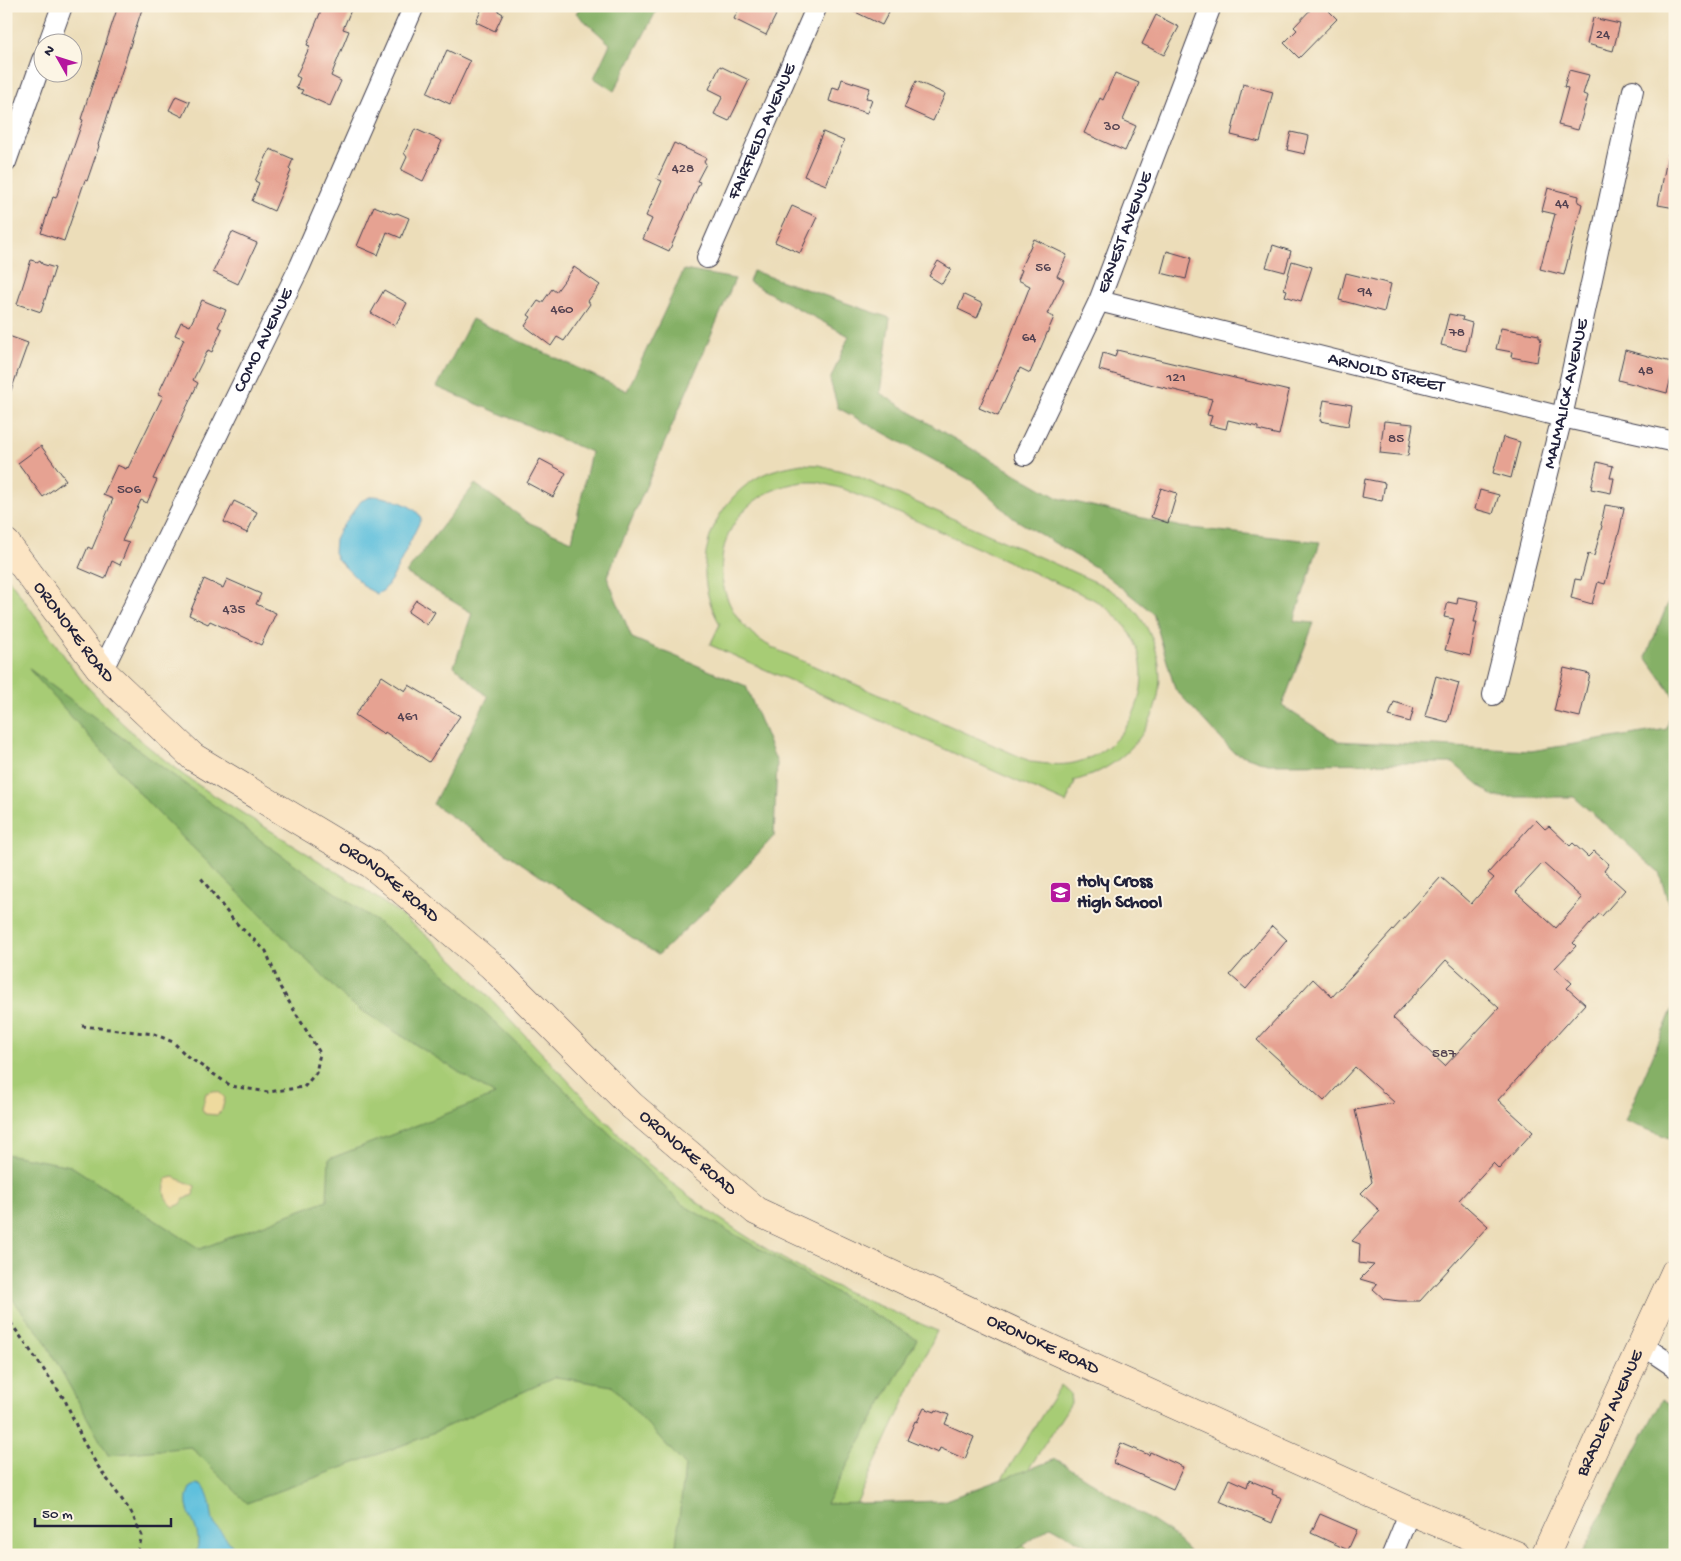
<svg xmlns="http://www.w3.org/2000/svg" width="1681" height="1561" font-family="'Gochi Hand',sans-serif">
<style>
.green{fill:#a7cc75;stroke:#647758;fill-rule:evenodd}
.forest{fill:#85b066;stroke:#546950}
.sand{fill:#eeda9e;stroke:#887e6c}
.water{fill:#5ec0dd;stroke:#40718c}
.building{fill:#e6a292;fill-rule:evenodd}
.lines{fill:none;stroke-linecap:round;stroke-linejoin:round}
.street-casing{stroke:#403e4e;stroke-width:22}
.secondary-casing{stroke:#403e4e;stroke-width:29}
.path{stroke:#403e4e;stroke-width:3;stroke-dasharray:4 4;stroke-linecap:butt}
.street{stroke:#fff;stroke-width:20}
.secondary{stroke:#fce5c4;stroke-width:28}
.labels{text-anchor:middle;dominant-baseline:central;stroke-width:4;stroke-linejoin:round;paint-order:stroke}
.number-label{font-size:15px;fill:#534251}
.street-label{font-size:18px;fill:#22223b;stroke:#fcf5e5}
.poi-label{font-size:18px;font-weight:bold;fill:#22223b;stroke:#fcf5e5;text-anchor:start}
</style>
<rect width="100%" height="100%" fill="#fcf5e5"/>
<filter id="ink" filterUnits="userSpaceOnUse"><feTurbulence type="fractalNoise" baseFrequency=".02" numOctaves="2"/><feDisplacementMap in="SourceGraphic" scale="10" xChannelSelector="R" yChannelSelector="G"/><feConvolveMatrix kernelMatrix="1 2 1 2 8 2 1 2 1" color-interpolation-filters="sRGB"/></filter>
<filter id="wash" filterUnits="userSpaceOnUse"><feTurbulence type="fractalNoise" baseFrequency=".0096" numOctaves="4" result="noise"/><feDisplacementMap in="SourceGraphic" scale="20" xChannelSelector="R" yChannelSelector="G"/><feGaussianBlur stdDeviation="1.12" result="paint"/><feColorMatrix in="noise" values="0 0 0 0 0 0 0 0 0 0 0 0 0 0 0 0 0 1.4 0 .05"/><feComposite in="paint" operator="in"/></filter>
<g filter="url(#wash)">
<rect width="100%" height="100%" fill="#ecddb9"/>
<!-- green -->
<g class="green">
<path d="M802 464 818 465 850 473 1098 583C1113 591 1127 600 1137 613 1187 678 1150 762 1073 781L1075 782 1066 803 710 645 720 624C690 574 706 510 755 479 769 470 785 467 802 464ZM804 482H818L844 489 1091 598C1107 607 1120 618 1130 633 1160 683 1130 750 1074 763 1060 766 1046 764 1032 762L773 648C691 604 711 493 804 482Z"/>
<path d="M6 575 83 682 120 721 140 740 182 774 204 789 367 891 397 912 432 940 457 963 639 1156C690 1199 745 1239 805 1271 847 1294 893 1311 937 1331L856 1504 942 1555H6Z"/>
<polygon points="1061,1385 1070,1393 1071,1403 994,1523 1027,1549 1021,1555 954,1555"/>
</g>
<!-- forest -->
<g class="forest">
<polygon points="581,6 659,6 614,91 594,78 610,44 576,13"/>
<polygon points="684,270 735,279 607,577 632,638 746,686 777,763 774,836 706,910 658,955 433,804 488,697 454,666 472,613 406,573 475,484 530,523 572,541 591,452 437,387 472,319 627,391"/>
<polygon points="753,271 890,318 880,393 946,434 1058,498 1181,527 1320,542 1294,621 1314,623 1282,706 1337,741 1531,751 1667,729 1674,697 1646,657 1675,586 1675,925 1659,872 1574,797 1494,797 1453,763 1268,764 1233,752 1175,689 1153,613 1098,569 1013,518 976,483 838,408 830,380 849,336 749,282"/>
<polygon points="28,668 270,847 431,960 683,1205 917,1339 826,1504 943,1501 1056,1459 1170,1533 1193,1555 1103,1555 1051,1526 1010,1555 675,1555 685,1465 612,1386 556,1377 419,1439 247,1503 191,1447 108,1455 43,1338 6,1291 6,1154 71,1166 200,1249 327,1200 329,1159 495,1095 350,1003 151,806"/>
<polygon points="1675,1003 1675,1140 1625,1121"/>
<polygon points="1662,1399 1675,1407 1675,1555 1581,1555"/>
</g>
<!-- sand -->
<g class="sand">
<polygon points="213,1091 220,1093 225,1098 222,1110 217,1115 205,1114 202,1109 206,1093"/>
<path d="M174 1177 195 1186 193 1195 184 1199 181 1204 174 1207C162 1197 164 1193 166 1179Z"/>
</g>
<!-- water -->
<g class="water">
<path d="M372 496C385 496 418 505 421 519L393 577 384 590 377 594 366 588 337 559 334 552 335 539 339 531 361 501Z"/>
<path d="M197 1484C213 1488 209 1513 215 1525L240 1555H196C197 1551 198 1546 198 1543 199 1521 179 1510 190 1488Z"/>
</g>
<g id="blocks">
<!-- building -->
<g class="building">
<polygon points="118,6 143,6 98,145 99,146 87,181 85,180 64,241 41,233 53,197 56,198 83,120 81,119"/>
<polygon points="323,6 342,6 351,10 343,29 349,31 331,76 341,81 330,106 301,93 303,90 296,88 300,78 296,76 310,46 307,45"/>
<polygon points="483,6 501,6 498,11 503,14 495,31 476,22"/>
<polygon points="740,6 759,6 776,15 766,35 734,19"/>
<polygon points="843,6 892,6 882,25"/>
<polygon points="1314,6 1324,6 1337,19 1299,58 1284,43 1297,30 1294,27"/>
<polygon points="1156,15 1179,27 1164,55 1142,44"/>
<polygon points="1593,18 1620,24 1613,51 1587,44"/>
<polygon points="447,50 470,61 450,104 427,93"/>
<polygon points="720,66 749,80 729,121 714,114 723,96 709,89"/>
<polygon points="1569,70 1589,75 1583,94 1588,96 1578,130 1558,125 1568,88 1564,87"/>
<polygon points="1115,73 1139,83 1123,120 1136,126 1125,151 1084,133 1100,98 1103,100"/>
<polygon points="842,79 870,88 866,98 872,99 867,113 829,101 833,87 839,89"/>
<polygon points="916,81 945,94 933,121 904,108"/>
<polygon points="1243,84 1273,92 1260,142 1231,135"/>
<polygon points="176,96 190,102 183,117 169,110"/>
<polygon points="415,129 442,141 423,181 401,170 407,157 404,153"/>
<polygon points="823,132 844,141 826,185 804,176"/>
<polygon points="1291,132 1309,136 1305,154 1287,150"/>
<polygon points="674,143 706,158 704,161 706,164 697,181 700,182 669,251 643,239 652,219 646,216 662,181 657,179"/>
<polygon points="270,149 293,159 289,169 291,171 274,211 252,201 259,183 255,181"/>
<polygon points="1668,154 1675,155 1675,208 1658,205"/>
<polygon points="1548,188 1579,196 1578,202 1582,204 1564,275 1540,269 1555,214 1542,211"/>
<polygon points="374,206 394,214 397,213 409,218 401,238 387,232 378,255 357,246"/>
<polygon points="792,206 817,217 800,253 775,242"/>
<polygon points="232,232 257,243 238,284 213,272"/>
<polygon points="1034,239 1067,255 1057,276 1064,280 1047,314 1054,317 1030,373 1020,368 998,416 979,408 1003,355 1030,286 1018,280 1022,270 1020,269"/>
<polygon points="1273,245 1291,251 1285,272 1266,267"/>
<polygon points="1167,251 1191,258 1186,279 1161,273"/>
<polygon points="31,260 37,262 40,260 42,264 55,268 41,312 17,304"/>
<polygon points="938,261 951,269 942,284 929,276"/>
<polygon points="1292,261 1312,267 1301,301 1285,296 1287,290 1284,289"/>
<polygon points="574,267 600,285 588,301 590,304 564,341 557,337 551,346 525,326 531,317 528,315 538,301 542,303 552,289 556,292"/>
<polygon points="1346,273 1391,284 1384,312 1339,300"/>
<polygon points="384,290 407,303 395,326 371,313"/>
<polygon points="964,295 983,304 977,318 958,309"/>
<polygon points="202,300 226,310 218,327 222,329 212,352 208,350 193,380 198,383 153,479 157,480 147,503 141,500 122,541 129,543 120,565 112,561 105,579 79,568 88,547 92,549 113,499 103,495 117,465 126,469 127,467 128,468 163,396 158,394 184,339 175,335 181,322 190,326"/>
<polygon points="1449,314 1463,317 1462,320 1472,323 1466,351 1441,345"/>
<polygon points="1501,328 1539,335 1539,338 1541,338 1537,362 1511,357 1512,352 1496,349"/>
<polygon points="6,335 28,343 8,399 6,398"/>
<polygon points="1117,350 1289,391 1279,435 1258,430 1258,427 1228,420 1226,429 1209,425 1212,416 1207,415 1212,399 1157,386 1099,370 1103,353 1115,357"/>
<polygon points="1625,350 1675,363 1667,393 1618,380"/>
<polygon points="1324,400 1352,405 1348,426 1320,421"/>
<polygon points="1384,421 1413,424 1408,456 1380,453"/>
<polygon points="1503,437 1520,442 1511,478 1493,473"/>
<polygon points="41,446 66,480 43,497 18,463"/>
<polygon points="540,459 566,473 553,497 527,483"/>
<polygon points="1597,462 1613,466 1610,478 1614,478 1611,493 1591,489"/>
<polygon points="1365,479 1385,483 1382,501 1362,497"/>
<polygon points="1161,488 1177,493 1168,523 1151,517"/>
<polygon points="1480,490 1499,495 1493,514 1475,509"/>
<polygon points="234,501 257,512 247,533 224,522"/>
<polygon points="1605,505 1624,508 1620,529 1605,584 1598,582 1592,604 1571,598 1575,579 1581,580 1588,554 1594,556 1602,526 1601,525"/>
<polygon points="204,579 223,588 227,579 261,594 256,604 276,613 261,645 210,621 208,624 189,615"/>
<polygon points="1458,597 1479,601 1474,622 1477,622 1470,656 1445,650 1454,619 1444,617 1448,602 1457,604"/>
<polygon points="416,600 435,612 427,625 408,612"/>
<polygon points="1564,668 1590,674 1580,717 1554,711"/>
<polygon points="382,676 405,691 409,685 460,716 429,762 385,732 384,734 355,715"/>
<polygon points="1436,676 1459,683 1448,722 1425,716"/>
<polygon points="1394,702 1414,708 1410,722 1389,716"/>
<path d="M1536 820 1545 829 1549 826 1570 846 1573 843 1588 857 1594 851 1609 864 1604 871 1625 890 1602 916 1599 914 1573 943 1576 946 1555 968 1572 983 1567 988 1585 1004 1498 1100 1533 1132 1499 1169 1493 1163 1459 1200 1488 1226 1420 1301H1399L1384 1299 1373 1289 1377 1284 1360 1279 1374 1265 1359 1263 1360 1244 1352 1241 1380 1211 1361 1193 1372 1182 1355 1110 1395 1103 1355 1067 1324 1101 1257 1040 1313 979 1332 997 1441 877 1471 904 1494 878 1488 873ZM1543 863 1582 898 1556 928 1516 892ZM1446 960 1499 1008 1445 1066 1393 1018Z"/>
<polygon points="1272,926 1287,940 1246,989 1230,975"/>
<polygon points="924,1408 935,1412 936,1410 949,1415 945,1424 974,1437 965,1459 940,1448 938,1453 907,1440 915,1421 917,1422"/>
<polygon points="1121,1443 1149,1455 1150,1452 1183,1467 1173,1489 1113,1463"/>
<polygon points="1229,1479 1247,1487 1249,1480 1273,1490 1272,1494 1282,1498 1272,1523 1219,1501"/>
<polygon points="1320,1514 1357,1530 1348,1550 1311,1533"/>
</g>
</g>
</g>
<g filter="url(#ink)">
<use href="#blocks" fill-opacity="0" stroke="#403e4e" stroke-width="1"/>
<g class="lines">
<defs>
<g id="street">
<polyline points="49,42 62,6"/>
<polyline points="6,162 42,60"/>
<path id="s1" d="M707 258 817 6"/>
<path id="s2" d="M1099 301 1562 417 1675 442"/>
<path id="s3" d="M1025 455 1099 301 1211 6"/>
<path id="s4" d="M102 671 300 266 414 6"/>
<path id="s5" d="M1493 695 1562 417 1633 90"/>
<polyline points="1642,1345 1675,1367"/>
<polyline points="1392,1555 1410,1511"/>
</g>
<g id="secondary">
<path id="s6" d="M6 543 102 671 193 757 371 864 492 966 631 1105 756 1211 1058 1352 1410 1511 1516 1555"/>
<path id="s7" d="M1545 1555 1675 1272"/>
</g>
</defs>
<!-- street casing -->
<use href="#street" class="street-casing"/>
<!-- secondary casing -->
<use href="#secondary" class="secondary-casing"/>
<!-- path -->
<g class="path">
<polyline points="82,1026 154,1034 173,1042 187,1056 231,1086 268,1092 304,1087 316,1073 320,1053 280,987 266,951 234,921 201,878"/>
<polyline points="6,1316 65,1400 83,1441 97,1465 131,1512 142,1536 137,1555"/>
</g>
<!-- street -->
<use href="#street" class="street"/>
<!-- secondary -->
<use href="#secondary" class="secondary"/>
</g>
</g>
<!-- icons -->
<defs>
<symbol id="school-square" viewBox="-11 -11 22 22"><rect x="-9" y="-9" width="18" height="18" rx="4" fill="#b5179e" stroke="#fcf5e5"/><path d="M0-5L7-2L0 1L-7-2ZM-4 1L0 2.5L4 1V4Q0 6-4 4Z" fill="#fff"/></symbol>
</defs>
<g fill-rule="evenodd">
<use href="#school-square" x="1048" y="880" width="25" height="25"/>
</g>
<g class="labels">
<!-- number labels -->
<g class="number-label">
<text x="1603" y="35">24</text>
<text x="1112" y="127">30</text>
<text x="683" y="169">428</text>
<text x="1562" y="204">44</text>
<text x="1043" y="268">56</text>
<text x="1365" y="292">94</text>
<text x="562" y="310">460</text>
<text x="1457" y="333">78</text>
<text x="1029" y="338">64</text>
<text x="1646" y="371">48</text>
<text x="1176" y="378">121</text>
<text x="1396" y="439">85</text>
<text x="129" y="490">506</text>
<text x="234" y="610">435</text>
<text x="408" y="717">461</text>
<text x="1444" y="1054">587</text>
</g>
<!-- street labels -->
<g class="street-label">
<text stroke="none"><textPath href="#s1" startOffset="138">FAIRFIELD AVENUE</textPath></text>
<text stroke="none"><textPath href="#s3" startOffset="244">ERNEST AVENUE</textPath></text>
<text stroke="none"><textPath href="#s4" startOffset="368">COMO AVENUE</textPath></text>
<text stroke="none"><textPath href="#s2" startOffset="296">ARNOLD STREET</textPath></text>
<text stroke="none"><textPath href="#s5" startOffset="310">MALMALICK AVENUE</textPath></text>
<text stroke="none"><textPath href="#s6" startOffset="112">ORONOKE ROAD</textPath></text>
<text stroke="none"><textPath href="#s6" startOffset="518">ORONOKE ROAD</textPath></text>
<text stroke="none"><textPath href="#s6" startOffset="922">ORONOKE ROAD</textPath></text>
<text stroke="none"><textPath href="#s6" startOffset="1328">ORONOKE ROAD</textPath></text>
<text stroke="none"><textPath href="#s7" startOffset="156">BRADLEY AVENUE</textPath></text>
</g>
<!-- poi labels -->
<g class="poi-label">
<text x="1077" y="882">Holy Cross<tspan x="1077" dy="21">High School</tspan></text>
</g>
</g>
<!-- margin -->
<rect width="1681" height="1561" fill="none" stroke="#fcf5e5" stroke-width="25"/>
<!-- north arrow -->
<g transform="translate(58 58) rotate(309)"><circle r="24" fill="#fcf5e5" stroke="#a5a1a1"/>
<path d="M0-4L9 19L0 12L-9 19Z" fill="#b5179e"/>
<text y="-8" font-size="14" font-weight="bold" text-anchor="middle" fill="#22223b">N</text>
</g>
<!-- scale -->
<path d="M35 1518v8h136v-8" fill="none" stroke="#22223b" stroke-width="2.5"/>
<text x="42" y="1518" font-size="15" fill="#22223b" stroke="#fcf5e5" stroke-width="4" paint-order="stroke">50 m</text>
</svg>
